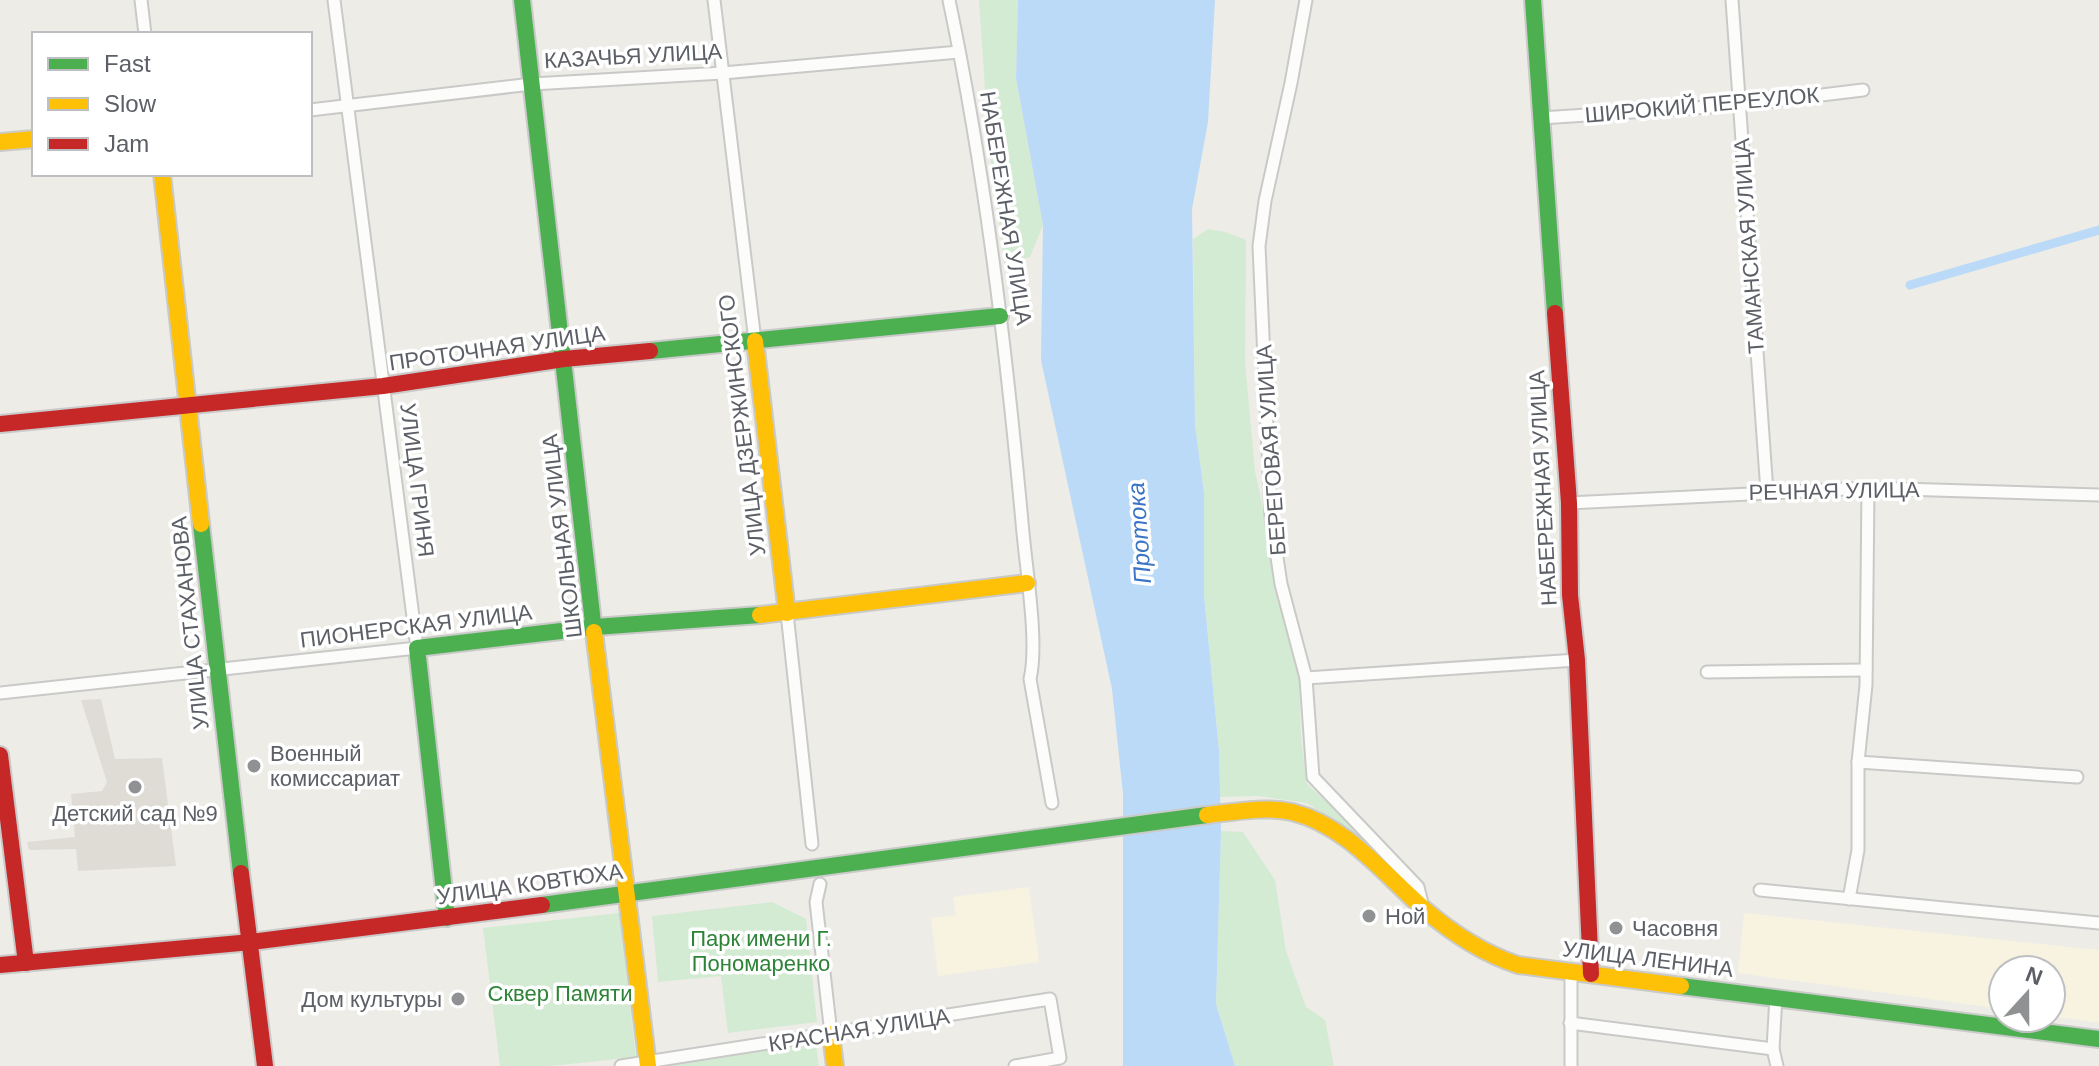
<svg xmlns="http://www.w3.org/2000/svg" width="2099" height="1066" font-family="Helvetica,sans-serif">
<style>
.commercial{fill:#f7f3e0}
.education{fill:#dedcd5}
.green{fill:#d4ebd3}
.water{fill:#bbdaf8}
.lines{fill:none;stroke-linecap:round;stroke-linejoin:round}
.canal{stroke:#bbdaf8;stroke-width:9}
.street-casing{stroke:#c9c9c8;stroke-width:15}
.fast-casing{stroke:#c9cac9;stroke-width:20}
.slow-casing{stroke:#c9cac9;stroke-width:20}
.jam-casing{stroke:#c9cac9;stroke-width:20}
.street{stroke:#fcfcfb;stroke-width:11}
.fast{stroke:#4caf50;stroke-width:16}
.slow{stroke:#ffc107;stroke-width:16}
.jam{stroke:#c62828;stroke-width:16}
.poi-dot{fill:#8f9193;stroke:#fff;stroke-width:3}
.labels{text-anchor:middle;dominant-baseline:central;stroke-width:7;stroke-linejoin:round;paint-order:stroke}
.street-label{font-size:22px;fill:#5c6066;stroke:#fff}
.poi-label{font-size:22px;fill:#5c6066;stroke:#fff;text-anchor:start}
.park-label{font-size:22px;fill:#2d8437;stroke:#fff}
.water-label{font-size:24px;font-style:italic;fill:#3a74c5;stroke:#fff}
</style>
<rect width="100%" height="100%" fill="#edece7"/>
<!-- commercial -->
<g class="commercial">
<polygon points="1029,887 1039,962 938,976 931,918 956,915 953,897"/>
<polygon points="1744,913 2099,950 2099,1023 2051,1016 2051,970 2003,970 2003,1009 1738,973"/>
</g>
<!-- education -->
<polygon class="education" points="101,699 115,759 162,758 176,866 78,871 76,849 29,850 27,842 75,837 71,794 102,791 107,782 81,700"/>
<!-- green -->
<g class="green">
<polygon points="979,0 1018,0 1016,78 1043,225 1030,257 1005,265 989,147"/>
<polygon points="1208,229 1225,232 1246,240 1245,362 1255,471 1299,679 1301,737 1307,784 1370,842 1368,847 1307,803 1258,796 1220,797 1219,750 1204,595 1204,492 1195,425 1193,239"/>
<polygon points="1221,831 1243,832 1275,880 1286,951 1306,1007 1325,1020 1334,1066 1235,1066 1216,1004"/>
<polygon points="772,902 806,919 817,1022 728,1033 721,976 658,982 652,916"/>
<polygon points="619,913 636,1057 551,1066 500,1066 483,928"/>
<polygon points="816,1044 819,1066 660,1066 659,1063"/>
</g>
<!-- water -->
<polygon class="water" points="1018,0 1215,0 1208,122 1192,209 1195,425 1204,492 1204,595 1219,751 1221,831 1216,1004 1235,1066 1123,1066 1123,794 1112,689 1041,360 1043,225 1016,78"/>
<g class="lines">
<!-- canal -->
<polyline class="canal" points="1910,285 2099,230"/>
<defs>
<g id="street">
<polyline points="141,0 145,34"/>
<polyline points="714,0 755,341"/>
<path d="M949 0C985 172 1006 347 1022 522 1025 563 1039 642 1030 679L1052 803"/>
<polyline points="1306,0 1291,83 1265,201 1259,246 1271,517 1281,584 1306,678 1313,777 1418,887 1423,907"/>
<polyline points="1732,0 1767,492"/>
<polyline points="310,110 532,84 723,73 959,52"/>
<polyline points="1541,118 1739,105 1863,90"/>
<polyline points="1569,503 1868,488 2099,495"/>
<polyline points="787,613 812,844"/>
<polyline points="1707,672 1866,670"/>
<polyline points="1306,678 1577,660"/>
<polyline points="0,693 417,648 334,0"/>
<polyline points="1858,762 2077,777"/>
<polyline points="820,884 816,902 831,1034"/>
<polyline points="1760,890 2099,923"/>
<polyline points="1849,899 1858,850 1858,762 1866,685 1868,488"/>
<polyline points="1776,996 1773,1049 1777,1066"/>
<polyline points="1570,1023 1773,1049"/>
<polyline points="621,1066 1050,999 1060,1058 1015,1066"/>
<polyline points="1571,1066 1571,972"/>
</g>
<g id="fast">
<polyline points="522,0 594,632"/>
<polyline points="1533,0 1555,313"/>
<polyline points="650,351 1000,316"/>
<polyline points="201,524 241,873"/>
<polyline points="542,905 1207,815"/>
<polyline points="447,918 417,648 595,627 760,615"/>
<polyline points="1681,986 2099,1039"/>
</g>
<g id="slow">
<polyline points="0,142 34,139"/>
<polyline points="162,174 201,524"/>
<polyline points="755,341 787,613"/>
<polyline points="760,615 1027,583"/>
<polyline points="594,632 648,1066"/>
<path d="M1207 815C1234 812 1264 806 1292 812 1346 825 1384 874 1424 909 1453 934 1482 953 1518 965L1681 986"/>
<polyline points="831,1034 835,1066"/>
</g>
<g id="jam">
<polyline points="1555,313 1569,503 1570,595 1577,660 1591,974"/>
<polyline points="0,424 383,386 564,359 650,351"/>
<polyline points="0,755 26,963"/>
<polyline points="241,873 265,1066"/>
<polyline points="0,965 251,942 542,905"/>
</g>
</defs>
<!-- street casing -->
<use href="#street" class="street-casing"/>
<!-- fast casing -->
<use href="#fast" class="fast-casing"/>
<!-- slow casing -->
<use href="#slow" class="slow-casing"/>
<!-- jam casing -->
<use href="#jam" class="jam-casing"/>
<!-- street -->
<use href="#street" class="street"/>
<!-- fast -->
<use href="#fast" class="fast"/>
<!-- slow -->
<use href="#slow" class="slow"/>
<!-- jam -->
<use href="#jam" class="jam"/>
</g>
<!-- markers -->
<g class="poi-dot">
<circle cx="254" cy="766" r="8"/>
<circle cx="135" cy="787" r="8"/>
<circle cx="1369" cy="916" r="8"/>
<circle cx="1616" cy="928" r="8"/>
<circle cx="458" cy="999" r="8"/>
</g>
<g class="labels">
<!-- street labels -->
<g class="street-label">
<text transform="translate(633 56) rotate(-3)">КАЗАЧЬЯ УЛИЦА</text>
<text transform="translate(1702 105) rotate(-5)">ШИРОКИЙ ПЕРЕУЛОК</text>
<text transform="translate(1006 208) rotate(81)">НАБЕРЕЖНАЯ УЛИЦА</text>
<text transform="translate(1749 246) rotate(-94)">ТАМАНСКАЯ УЛИЦА</text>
<text transform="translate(497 348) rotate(-8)">ПРОТОЧНАЯ УЛИЦА</text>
<text transform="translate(742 425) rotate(-97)">УЛИЦА ДЗЕРЖИНСКОГО</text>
<text transform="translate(1271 450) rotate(-94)">БЕРЕГОВАЯ УЛИЦА</text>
<text transform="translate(417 480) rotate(83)">УЛИЦА ГРИНЯ</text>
<text transform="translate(1543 488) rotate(-93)">НАБЕРЕЖНАЯ УЛИЦА</text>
<text transform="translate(1834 491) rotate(-1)">РЕЧНАЯ УЛИЦА</text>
<text transform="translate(562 536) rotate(-97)">ШКОЛЬНАЯ УЛИЦА</text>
<text transform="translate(190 623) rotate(-96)">УЛИЦА СТАХАНОВА</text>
<text transform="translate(416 626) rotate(-7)">ПИОНЕРСКАЯ УЛИЦА</text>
<text transform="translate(530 884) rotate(-8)">УЛИЦА КОВТЮХА</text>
<text transform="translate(1648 959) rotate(7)">УЛИЦА ЛЕНИНА</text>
<text transform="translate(859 1030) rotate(-9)">КРАСНАЯ УЛИЦА</text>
</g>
<!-- poi labels -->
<g class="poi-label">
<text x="270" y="753">Военный<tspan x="270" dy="25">комиссариат</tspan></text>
<text x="135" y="813" text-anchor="middle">Детский сад №9</text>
<text x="1385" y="916">Ной</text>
<text x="1632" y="928">Часовня</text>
<text x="442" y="999" text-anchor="end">Дом культуры</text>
</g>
<!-- park labels -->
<g class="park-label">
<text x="761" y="938">Парк имени Г.<tspan x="761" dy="25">Пономаренко</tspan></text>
<text x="560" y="993">Сквер Памяти</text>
</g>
<!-- water labels -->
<g class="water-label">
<text transform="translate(1139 533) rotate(-94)">Протока</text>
</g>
</g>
<!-- legend -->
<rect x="32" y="32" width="280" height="144" fill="#ffffff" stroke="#bebfc2" stroke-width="2"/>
<rect x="48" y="58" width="40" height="12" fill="#4caf50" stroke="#bebfc2" stroke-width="2"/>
<text x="104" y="72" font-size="24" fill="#5c6066">Fast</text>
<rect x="48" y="98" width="40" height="12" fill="#ffc107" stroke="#bebfc2" stroke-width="2"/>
<text x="104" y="112" font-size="24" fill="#5c6066">Slow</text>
<rect x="48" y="138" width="40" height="12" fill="#c62828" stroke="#bebfc2" stroke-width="2"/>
<text x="104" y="152" font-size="24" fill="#5c6066">Jam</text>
<!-- north arrow -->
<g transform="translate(2027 994) rotate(21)"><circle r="38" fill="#ffffff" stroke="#bebfc2" stroke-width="2"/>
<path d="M0-6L14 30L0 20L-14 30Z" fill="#8f9193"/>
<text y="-12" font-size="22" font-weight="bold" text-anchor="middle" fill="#5c6066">N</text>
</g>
</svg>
